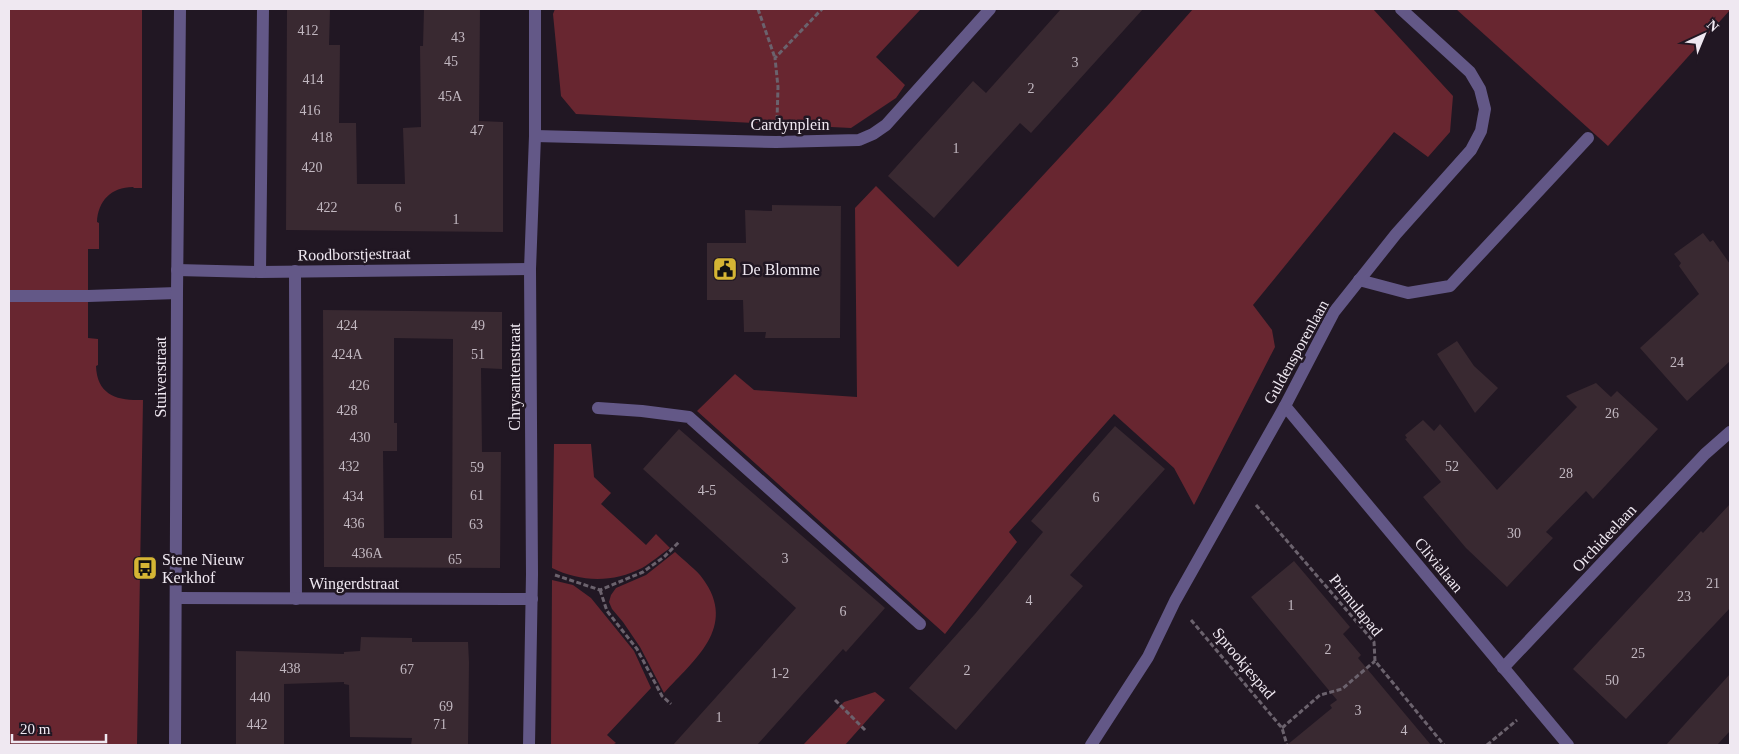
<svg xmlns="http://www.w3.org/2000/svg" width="1739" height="754" font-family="'Times New Roman',serif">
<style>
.green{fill:#682630}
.building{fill:#392931;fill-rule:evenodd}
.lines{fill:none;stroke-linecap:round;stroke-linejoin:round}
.path{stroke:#6b626d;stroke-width:3;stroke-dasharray:5 2.5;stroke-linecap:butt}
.minor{stroke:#635887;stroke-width:12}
.labels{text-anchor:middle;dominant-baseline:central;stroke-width:5;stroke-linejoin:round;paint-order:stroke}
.number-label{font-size:14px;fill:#c2b8c1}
.street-label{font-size:16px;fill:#efe8f1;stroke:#211723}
.poi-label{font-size:16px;fill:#efe8f1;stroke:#211723;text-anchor:start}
</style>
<rect width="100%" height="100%" fill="#211723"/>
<!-- green -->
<g class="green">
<path d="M9 9H142V188H134L133 187C111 187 98 201 97 222L99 223V249H88V338L98 339V365L96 366C97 395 117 401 143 400L137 745H9Z"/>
<polygon points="555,9 921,9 876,57 905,85 896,98 851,128 576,114 561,96 553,14"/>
<polygon points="1193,9 1373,9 1453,96 1450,132 1428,157 1394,132 1253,305 1272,330 1275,347 1194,505 1174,468 1114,414 1009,532 1017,542 945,634 697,411 735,374 754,390 857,397 855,208 876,186 958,267 1109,104"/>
<polygon points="1456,9 1730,9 1730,10 1608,146"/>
<path d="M554 444H591L594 477 611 493 601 504 646 545 656 534 670 548C661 554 651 563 642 568 613 583 580 582 552 568Z"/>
<path d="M675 552C684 561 696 569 703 579 738 627 694 660 664 693L640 647 623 622 612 609 609 602 611 595 616 588 646 575Z"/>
<polygon points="552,580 573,585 591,598 634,651 651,688 607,735 616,743 612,745 551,745"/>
<polygon points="875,692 885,700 845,745 803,745 844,702"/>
</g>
<!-- building -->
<g class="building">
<polygon points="287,9 330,9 329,45 340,45 339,123 356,123 357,184 405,184 403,128 421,127 420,46 423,46 424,9 480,9 479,121 503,122 503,232 286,230"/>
<polygon points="1061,9 1143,9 1031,133 1020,123 934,218 888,176 973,81 986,93"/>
<polygon points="772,205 841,206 840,338 765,338 766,332 744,332 743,300 707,300 707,243 746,243 745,210 772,211"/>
<polygon points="1703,233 1710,242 1713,240 1730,264 1730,361 1687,401 1640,348 1699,294 1679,266 1681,263 1674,254"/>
<path d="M323 310 502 312V369L481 368 482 452H501L500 568 324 567ZM394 338 453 339 452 538H384L383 451H397V423H394Z"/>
<polygon points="1457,341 1474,366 1498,388 1475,413 1437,354"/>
<polygon points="1596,383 1611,397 1617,391 1658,429 1593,499 1586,491 1546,532 1553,538 1507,587 1466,548 1423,497 1441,482 1405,439 1407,438 1405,435 1423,420 1434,431 1440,424 1497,490 1577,407 1566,396"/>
<polygon points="1115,426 1165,469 1070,575 1083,586 956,730 909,688 975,614 1043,532 1031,521"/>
<polygon points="679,429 885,608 846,652 843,649 757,745 673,745 796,608 643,469"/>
<polygon points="1730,504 1730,608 1626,719 1573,669 1701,531 1703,533"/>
<polygon points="1294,561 1350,627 1343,634 1361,655 1358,658 1431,745 1287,745 1332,708 1330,705 1337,700 1251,597"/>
<polygon points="361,637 412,638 412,642 468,642 469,662 468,745 411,745 412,738 350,737 349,685 344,684 344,682 284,684 284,745 236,745 236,651 344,654 344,652 360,651"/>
<polygon points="1730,674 1730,731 1717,745 1666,745"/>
</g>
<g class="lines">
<!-- path -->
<g class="path">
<polyline points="758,9 775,58"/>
<polyline points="777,120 778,87 775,58 822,9"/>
<polyline points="1256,505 1374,642 1375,661 1444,745"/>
<polyline points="555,575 600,590 643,572 664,557 679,542"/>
<polyline points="600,590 607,611 637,649 662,696 671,704"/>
<polyline points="1191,620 1282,728 1287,745"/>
<polyline points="835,700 866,731"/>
<polyline points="1282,728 1320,695 1342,689 1375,661"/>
<polyline points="1487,745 1517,720"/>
</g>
<!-- minor -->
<g class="minor">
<polyline points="535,136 776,142 859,140 873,134 886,125 990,9"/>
<polyline points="177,270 260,272 530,269"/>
<polyline points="295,271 296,599"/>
<polyline points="260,272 263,9"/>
<polyline points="1359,280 1408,293 1450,286 1588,138"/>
<polyline points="9,296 88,296 177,293"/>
<polyline points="1285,406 1568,745"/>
<polyline points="598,408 642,411 689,417 920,624"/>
<polyline points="176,598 532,599"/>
<polyline points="1503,668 1705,454 1730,432"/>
<polyline points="175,745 177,293 180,9"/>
<polyline points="529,745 532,574 530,269 535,136 535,9"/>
<polyline points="1091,745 1148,657 1175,601 1285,406 1334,312 1396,234 1471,150 1481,131 1485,109 1480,89 1470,72 1401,9"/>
</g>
</g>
<!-- icons -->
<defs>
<symbol id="civic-square" viewBox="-11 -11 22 22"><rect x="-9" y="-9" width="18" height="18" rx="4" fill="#d5b534" stroke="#211723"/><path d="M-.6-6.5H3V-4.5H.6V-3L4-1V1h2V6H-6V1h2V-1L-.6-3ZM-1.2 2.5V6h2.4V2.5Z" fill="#111"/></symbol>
<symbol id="bus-square" viewBox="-11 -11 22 22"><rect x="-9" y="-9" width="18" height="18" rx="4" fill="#d5b534" stroke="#211723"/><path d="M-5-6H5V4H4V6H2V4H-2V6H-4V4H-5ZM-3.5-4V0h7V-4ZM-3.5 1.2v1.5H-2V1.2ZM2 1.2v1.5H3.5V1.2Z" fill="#111"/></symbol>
</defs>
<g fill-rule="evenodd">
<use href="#civic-square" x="711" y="255" width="28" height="28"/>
<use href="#bus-square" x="131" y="554" width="28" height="28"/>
</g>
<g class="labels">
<!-- number labels -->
<g class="number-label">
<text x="308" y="30">412</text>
<text x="458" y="37">43</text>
<text x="451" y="61">45</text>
<text x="1075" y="62">3</text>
<text x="313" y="79">414</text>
<text x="1031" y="88">2</text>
<text x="450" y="96">45A</text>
<text x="310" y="110">416</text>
<text x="477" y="130">47</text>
<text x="322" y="137">418</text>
<text x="956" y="148">1</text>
<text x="312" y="167">420</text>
<text x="327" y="207">422</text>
<text x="398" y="207">6</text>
<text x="456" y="219">1</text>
<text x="347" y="325">424</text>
<text x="478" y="325">49</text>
<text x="347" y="354">424A</text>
<text x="478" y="354">51</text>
<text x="1677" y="362">24</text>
<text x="359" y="385">426</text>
<text x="347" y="410">428</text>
<text x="1612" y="413">26</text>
<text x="360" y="437">430</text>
<text x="349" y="466">432</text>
<text x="1452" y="466">52</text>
<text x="477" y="467">59</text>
<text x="1566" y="473">28</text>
<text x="707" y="490">4-5</text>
<text x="477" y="495">61</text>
<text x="353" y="496">434</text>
<text x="1096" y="497">6</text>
<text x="354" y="523">436</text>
<text x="476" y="524">63</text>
<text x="1514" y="533">30</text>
<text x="367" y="553">436A</text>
<text x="785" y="558">3</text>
<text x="455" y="559">65</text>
<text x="1713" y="583">21</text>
<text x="1684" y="596">23</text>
<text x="1029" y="600">4</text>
<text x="1291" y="605">1</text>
<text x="843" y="611">6</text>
<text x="1328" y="649">2</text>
<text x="1638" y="653">25</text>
<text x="290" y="668">438</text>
<text x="407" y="669">67</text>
<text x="967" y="670">2</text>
<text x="780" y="673">1-2</text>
<text x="1612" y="680">50</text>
<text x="260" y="697">440</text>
<text x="446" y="706">69</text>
<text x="1358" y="710">3</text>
<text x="719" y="717">1</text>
<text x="257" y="724">442</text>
<text x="440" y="724">71</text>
<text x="1404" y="730">4</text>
</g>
<!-- street labels -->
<g class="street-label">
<text x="790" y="124">Cardynplein</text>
<text transform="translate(354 254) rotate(-1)">Roodborstjestraat</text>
<text transform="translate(1296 352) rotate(-61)">Guldensporenlaan</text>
<text transform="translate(160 377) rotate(-90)">Stuiverstraat</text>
<text transform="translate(514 377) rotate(-90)">Chrysantenstraat</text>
<text transform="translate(1604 538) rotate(-47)">Orchideelaan</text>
<text transform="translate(1439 565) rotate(50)">Clivialaan</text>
<text x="354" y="583">Wingerdstraat</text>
<text transform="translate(1356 605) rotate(51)">Primulapad</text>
<text transform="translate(1244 663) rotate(50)">Sprookjespad</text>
</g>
<!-- poi labels -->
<g class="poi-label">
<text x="742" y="269">De Blomme</text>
<text x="162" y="559">Stene Nieuw<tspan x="162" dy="18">Kerkhof</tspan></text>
</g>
</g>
<!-- border -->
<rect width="1739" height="754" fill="none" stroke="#efe8f1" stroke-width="20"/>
<!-- north arrow -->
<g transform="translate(1704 35) rotate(44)" stroke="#211723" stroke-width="4" paint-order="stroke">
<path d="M0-4L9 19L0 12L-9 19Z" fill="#efe8f1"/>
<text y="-8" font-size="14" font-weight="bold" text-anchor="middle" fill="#efe8f1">N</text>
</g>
<!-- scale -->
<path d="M12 734v8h94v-8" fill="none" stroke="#efe8f1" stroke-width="2.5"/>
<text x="20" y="734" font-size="15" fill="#efe8f1" stroke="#211723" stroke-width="4" paint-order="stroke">20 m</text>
</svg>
